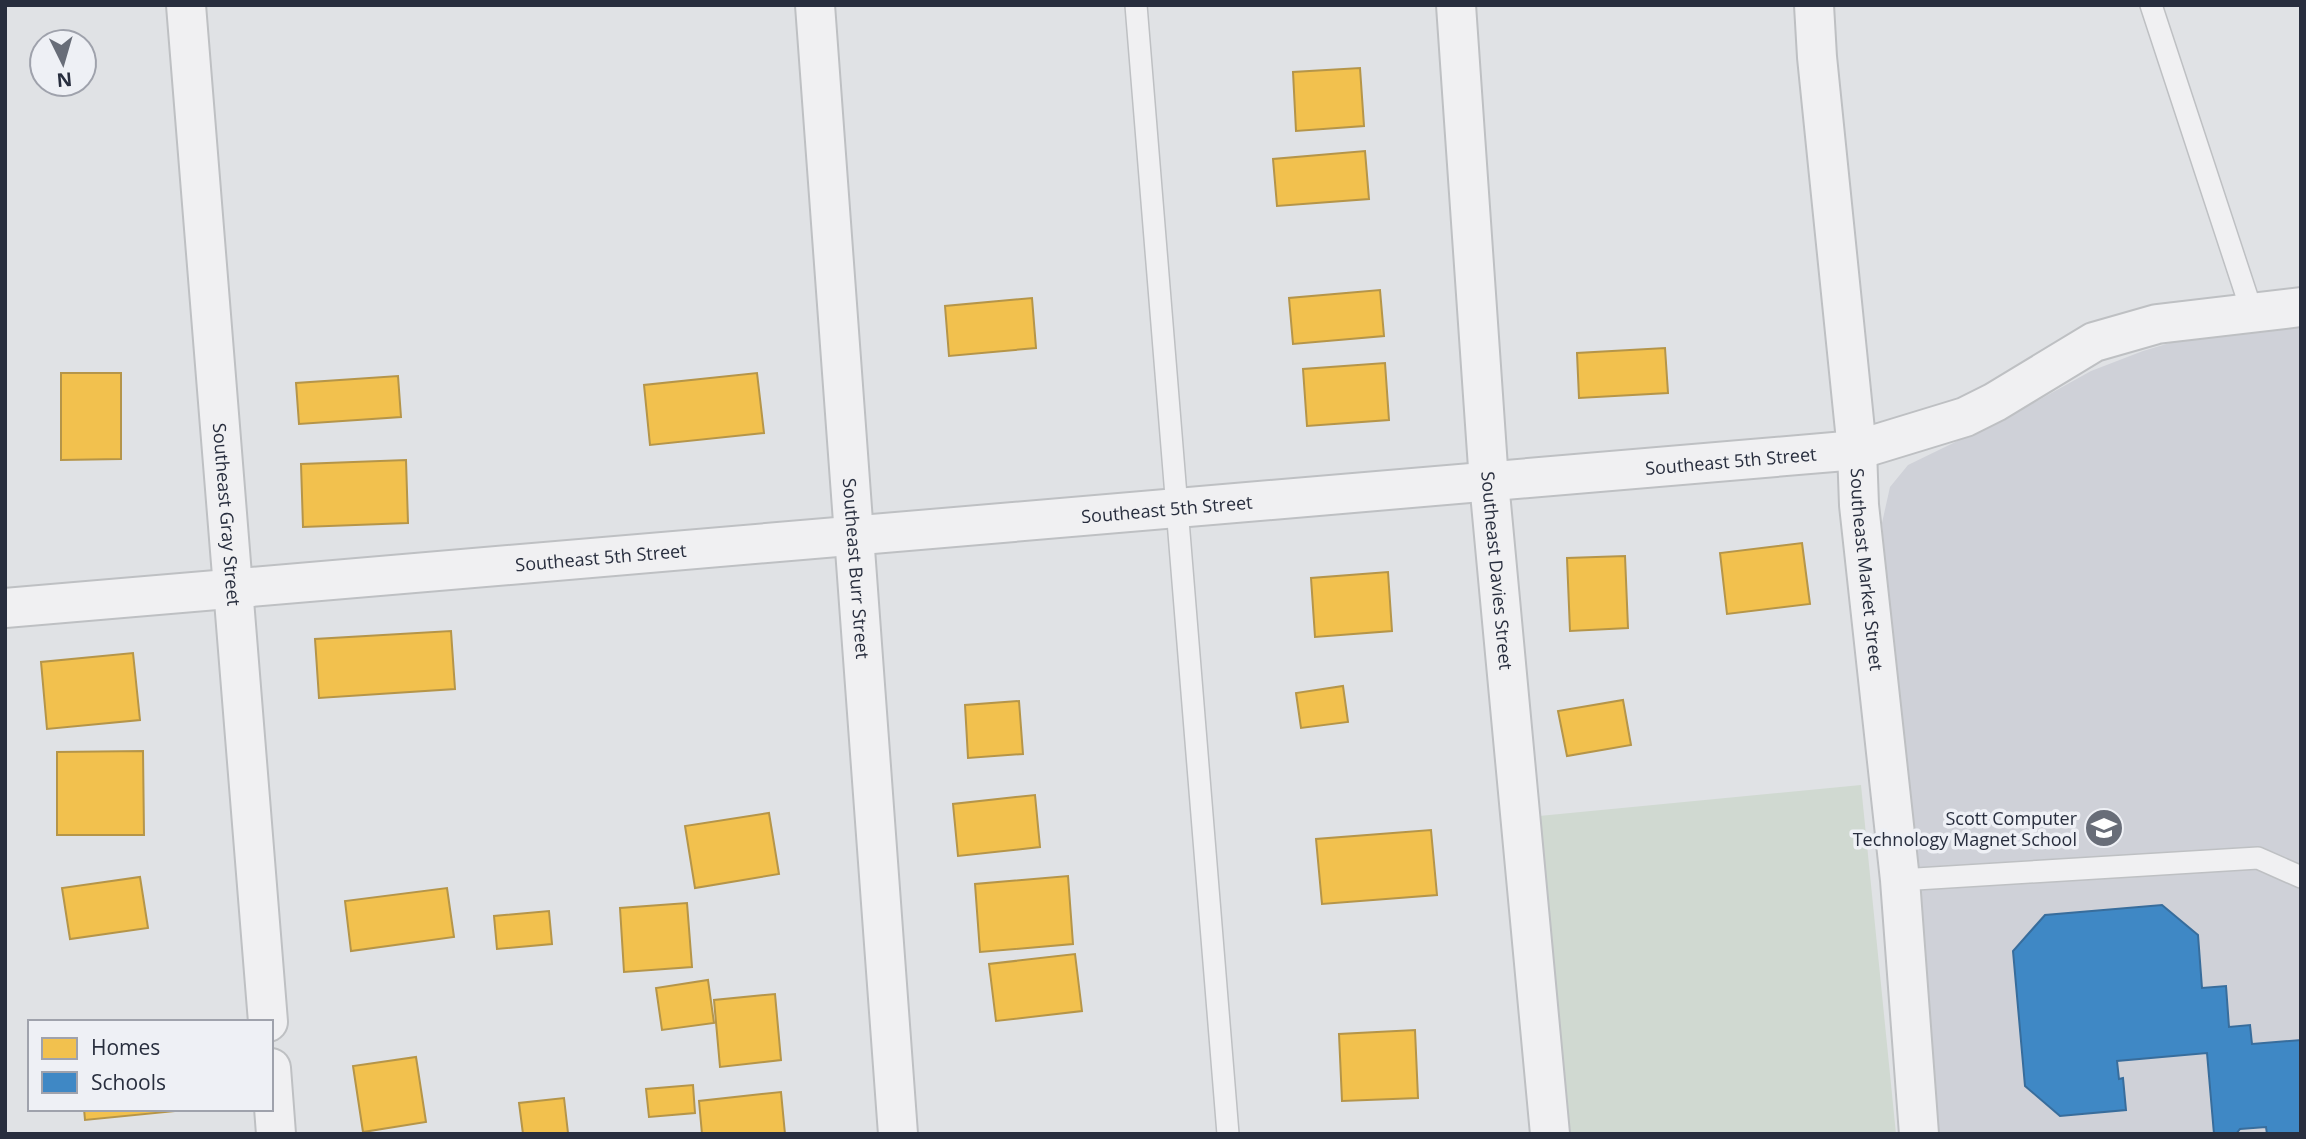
<svg xmlns="http://www.w3.org/2000/svg" width="2306" height="1139" font-family="'Open Sans',sans-serif">
<style>
.built{fill:#cfd1d8}
.green{fill:#d0d9d1}
.homes{fill:#f2c14e;stroke:#b59549;stroke-width:2}
.schools{fill:#3f88c5;stroke:#386d9c;stroke-width:2}
.lines{fill:none;stroke-linecap:round;stroke-linejoin:round}
.service-casing{stroke:#bec0c3;stroke-width:24}
.minor-casing{stroke:#bec0c3;stroke-width:42}
.service{stroke:#f0f0f2;stroke-width:21}
.minor{stroke:#f0f0f2;stroke-width:38}
.labels{text-anchor:middle;dominant-baseline:central;stroke-width:7;stroke-linejoin:round;paint-order:stroke}
.street-label{font-size:18px;fill:#282e3e;stroke:#eef0f5}
.poi-label{font-size:18px;fill:#282e3e;stroke:#eef0f5;text-anchor:end}
</style>
<rect width="100%" height="100%" fill="#e0e2e5"/>
<!-- built -->
<polygon class="built" points="2301,322 2301,1134 1934,1134 1882,523 1890,487 1908,465 2017,412 2091,371 2143,351 2196,335"/>
<!-- green -->
<polygon class="green" points="1861,785 1896,1134 1570,1134 1539,816"/>
<!-- homes -->
<g class="homes">
<polygon points="1360,68 1364,126 1296,131 1293,72"/>
<polygon points="1365,151 1369,199 1277,206 1273,159"/>
<polygon points="1380,290 1384,336 1293,344 1289,298"/>
<polygon points="1032,298 1036,348 949,356 945,306"/>
<polygon points="1665,348 1668,393 1579,398 1577,353"/>
<polygon points="1385,363 1389,420 1307,426 1303,369"/>
<polygon points="61,373 121,373 121,459 61,460"/>
<polygon points="757,373 764,433 650,445 644,385"/>
<polygon points="398,376 401,417 299,424 296,383"/>
<polygon points="406,460 408,523 303,527 301,464"/>
<polygon points="1802,543 1810,604 1727,614 1720,553"/>
<polygon points="1625,556 1628,628 1570,631 1567,558"/>
<polygon points="1388,572 1392,631 1315,637 1311,578"/>
<polygon points="451,631 455,689 319,698 315,639"/>
<polygon points="133,653 140,720 47,729 41,662"/>
<polygon points="1343,686 1348,722 1301,728 1296,693"/>
<polygon points="1623,700 1631,745 1567,756 1558,711"/>
<polygon points="1019,701 1023,754 968,758 965,705"/>
<polygon points="143,751 144,835 57,835 57,752"/>
<polygon points="1035,795 1040,847 958,856 953,804"/>
<polygon points="769,813 779,874 695,888 685,826"/>
<polygon points="1431,830 1437,895 1322,904 1316,839"/>
<polygon points="1068,876 1073,944 980,952 975,884"/>
<polygon points="140,877 148,928 70,939 62,888"/>
<polygon points="447,888 454,937 351,951 345,901"/>
<polygon points="687,903 692,967 624,972 620,908"/>
<polygon points="549,911 552,944 497,949 494,916"/>
<polygon points="1075,954 1082,1011 996,1021 989,964"/>
<polygon points="708,980 714,1023 662,1030 656,988"/>
<polygon points="775,994 781,1060 720,1067 714,1000"/>
<polygon points="1415,1030 1418,1098 1342,1101 1339,1034"/>
<polygon points="416,1057 426,1122 363,1132 353,1066"/>
<polygon points="693,1085 695,1113 649,1117 646,1089"/>
<polygon points="781,1092 785,1134 702,1134 699,1101"/>
<polygon points="564,1098 568,1133 523,1134 519,1103"/>
<polygon points="84,1109 175,1109 176,1111 85,1120"/>
</g>
<!-- schools -->
<polygon class="schools" points="2162,905 2198,935 2202,988 2226,986 2229,1027 2250,1025 2252,1044 2301,1040 2301,1134 2267,1134 2266,1127 2240,1129 2236,1134 2214,1134 2207,1053 2117,1061 2119,1079 2123,1078 2126,1110 2060,1116 2025,1086 2013,951 2045,915"/>
<g class="lines">
<defs>
<g id="service">
<polyline points="1136,5 1228,1134"/>
<polyline points="2151,5 2252,312"/>
<polyline points="1900,880 2258,858 2301,877"/>
</g>
<g id="minor">
<path id="s1" d="M186 5 268 1022"/>
<path id="s2" d="M815 5 898 1134"/>
<path id="s3" d="M1456 5 1489 482 1550 1134"/>
<path id="s4" d="M1814 5 1817 57 1857 450 1859 505 1900 880 1919 1134"/>
<path id="s5" d="M5 608 1857 450 1965 417 1995 402 2094 342 2157 324 2301 307"/>
<polyline points="271,1068 276,1134"/>
</g>
</defs>
<!-- service casing -->
<use href="#service" class="service-casing"/>
<!-- minor casing -->
<use href="#minor" class="minor-casing"/>
<!-- service -->
<use href="#service" class="service"/>
<!-- minor -->
<use href="#minor" class="minor"/>
</g>
<!-- icons -->
<defs>
<symbol id="school-disc" viewBox="-11 -11 22 22"><circle r="9.5" fill="#686d78" stroke="#eef0f5"/><path d="M0-5L7-2L0 1L-7-2ZM-4 1L0 2.5L4 1V4Q0 6-4 4Z" fill="#fff"/></symbol>
</defs>
<g fill-rule="evenodd">
<use href="#school-disc" x="2082" y="806" width="44" height="44"/>
</g>
<g class="labels">
<!-- street labels -->
<g class="street-label">
<text stroke="none"><textPath href="#s5" startOffset="1732">Southeast 5th Street</textPath></text>
<text stroke="none"><textPath href="#s5" startOffset="1166">Southeast 5th Street</textPath></text>
<text stroke="none"><textPath href="#s1" startOffset="511">Southeast Gray Street</textPath></text>
<text stroke="none"><textPath href="#s5" startOffset="598">Southeast 5th Street</textPath></text>
<text stroke="none"><textPath href="#s2" startOffset="565">Southeast Burr Street</textPath></text>
<text stroke="none"><textPath href="#s4" startOffset="567">Southeast Market Street</textPath></text>
<text stroke="none"><textPath href="#s3" startOffset="567">Southeast Davies Street</textPath></text>
</g>
<!-- poi labels -->
<g class="poi-label">
<text x="2077" y="818">Scott Computer<tspan x="2077" dy="21">Technology Magnet School</tspan></text>
</g>
</g>
<!-- border -->
<rect width="2306" height="1139" fill="none" stroke="#282e3e" stroke-width="14"/>
<!-- legend -->
<rect x="28" y="1020" width="245" height="91" fill="#eef0f5" stroke="#9fa2ac" stroke-width="2"/>
<rect x="42" y="1038" width="35" height="21" fill="#f2c14e" stroke="#9fa2ac" stroke-width="2"/>
<text x="91" y="1055" font-size="21" fill="#282e3e">Homes</text>
<rect x="42" y="1072" width="35" height="21" fill="#3f88c5" stroke="#9fa2ac" stroke-width="2"/>
<text x="91" y="1090" font-size="21" fill="#282e3e">Schools</text>
<!-- north arrow -->
<g transform="translate(63 63) rotate(175)"><circle r="33" fill="#eef0f5" stroke="#9fa2ac" stroke-width="2"/>
<path d="M0-5L12 26L0 18L-12 26Z" fill="#686d78"/>
<text y="-10" font-size="19" font-weight="bold" text-anchor="middle" fill="#282e3e">N</text>
</g>
</svg>
